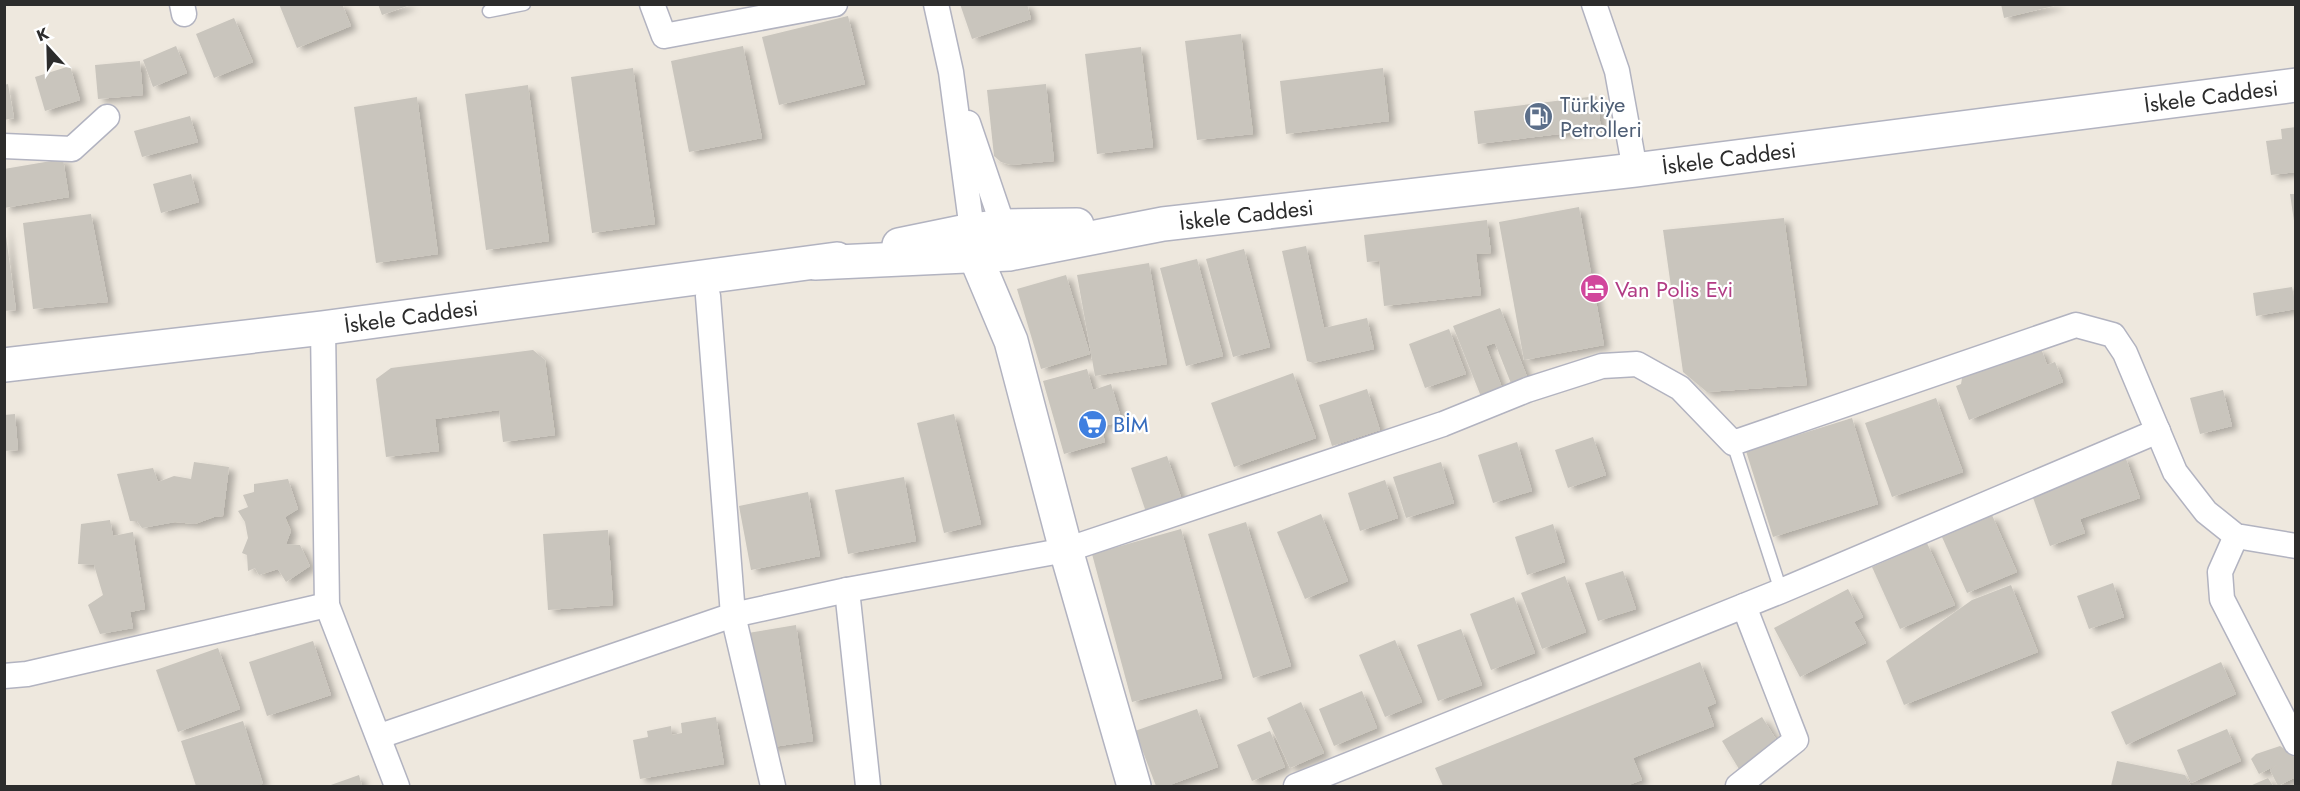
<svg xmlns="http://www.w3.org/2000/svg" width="2300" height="791" font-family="Jost,sans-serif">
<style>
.building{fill:#c9c5bd;filter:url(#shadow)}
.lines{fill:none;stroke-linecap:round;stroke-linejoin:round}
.lane-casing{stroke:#b2b3c0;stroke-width:15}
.street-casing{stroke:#b2b3c0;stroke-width:27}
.secondary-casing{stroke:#b2b3c0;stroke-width:36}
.lane{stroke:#fff;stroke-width:12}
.street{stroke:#fff;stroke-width:24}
.secondary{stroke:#fff;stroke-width:33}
.labels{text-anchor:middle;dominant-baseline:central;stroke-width:4.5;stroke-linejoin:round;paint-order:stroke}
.street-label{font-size:22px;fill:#2c2c2c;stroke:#fff}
.service-label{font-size:22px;fill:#4e5e75;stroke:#fff;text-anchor:start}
.hotel-label{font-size:22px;fill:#b23c85;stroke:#fff;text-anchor:start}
.shop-label{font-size:22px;fill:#366cbe;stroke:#fff;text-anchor:start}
</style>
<defs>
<filter id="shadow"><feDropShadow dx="6" dy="4" stdDeviation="3" flood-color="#0004"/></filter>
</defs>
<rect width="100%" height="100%" fill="#eee8de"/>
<!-- building -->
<g class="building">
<polygon points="279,4 342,4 351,26 297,48"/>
<polygon points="378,4 410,4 410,5 382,15"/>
<polygon points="960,4 1027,4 1031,19 972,39"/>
<polygon points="2001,4 2058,4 2058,5 2004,18"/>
<polygon points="848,16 865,84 779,105 762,37"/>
<polygon points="234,18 253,62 214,78 196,34"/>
<polygon points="1241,34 1253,134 1197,140 1185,41"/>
<polygon points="176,46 187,73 153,87 143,60"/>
<polygon points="743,46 762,138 689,152 671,61"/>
<polygon points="1141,47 1153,147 1097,154 1085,54"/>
<polygon points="140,61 143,95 98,99 95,65"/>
<polygon points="70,66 80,100 45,111 35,77"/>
<polygon points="633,68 655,224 592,233 571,77"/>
<polygon points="1383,68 1389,121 1286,134 1280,81"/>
<polygon points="8,84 14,118 4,120 4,85"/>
<polygon points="1046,84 1054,161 1011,165 1001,162 994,156 987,90"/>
<polygon points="528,85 549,241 486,250 465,94"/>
<polygon points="1597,96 1601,129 1478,144 1474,111"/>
<polygon points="417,97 438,254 376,263 354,107"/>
<polygon points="190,116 198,142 142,157 134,131"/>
<polygon points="2296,127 2296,172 2271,175 2266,141 2282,139 2281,129"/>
<polygon points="63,159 69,197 4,208 4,169"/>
<polygon points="191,174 199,202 161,213 153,184"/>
<polygon points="2290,194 2296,194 2296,221 2294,221"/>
<polygon points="1579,207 1604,345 1524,360 1499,222"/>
<polygon points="91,214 108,302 33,309 23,223"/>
<polygon points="1784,218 1807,385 1707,392 1683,372 1663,230"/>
<polygon points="1487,220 1491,253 1476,254 1481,295 1384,306 1379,261 1367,262 1364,235"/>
<polygon points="4,221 16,310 4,311"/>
<polygon points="1306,246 1324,328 1367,318 1374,349 1313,363 1307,361 1282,251"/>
<polygon points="1244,249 1270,347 1233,357 1206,259"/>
<polygon points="1197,259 1223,356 1186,366 1160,268"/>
<polygon points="1149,263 1167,364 1095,376 1077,275"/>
<polygon points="1066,275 1090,354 1041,369 1017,289"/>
<polygon points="2292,287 2296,309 2256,316 2253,293"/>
<polygon points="1500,308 1528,379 1512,386 1495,343 1486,346 1503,390 1482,399 1453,326"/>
<polygon points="1449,329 1466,374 1425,388 1409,344"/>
<polygon points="2029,347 2042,351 2047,365 2055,362 2063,382 1969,420 1956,386 1961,384 1963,373"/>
<polygon points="533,350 545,360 555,435 503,442 499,410 435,419 439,451 386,457 376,379 391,368"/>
<polygon points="1087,369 1093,390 1111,384 1122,421 1101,427 1105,442 1064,454 1043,381"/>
<polygon points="1293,373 1316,438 1234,467 1211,403"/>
<polygon points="1367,389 1380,430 1332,446 1319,405"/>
<polygon points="2223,390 2232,426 2200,434 2190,398"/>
<polygon points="1936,398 1963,472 1892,497 1865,423"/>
<polygon points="15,414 18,450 4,451 4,415"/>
<polygon points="954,414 981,524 944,533 917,423"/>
<polygon points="1852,418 1878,504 1773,537 1746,451"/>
<polygon points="1593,437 1606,475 1568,488 1555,450"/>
<polygon points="1517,442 1532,491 1493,503 1478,455"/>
<polygon points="1167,456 1182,500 1146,512 1131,468"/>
<polygon points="2125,456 2140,498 2080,519 2085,533 2050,546 2030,489"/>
<polygon points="194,462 229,467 223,516 214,517 195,524 175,522 142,528 137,521 130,521 117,474 153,468 158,482 174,476 191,479"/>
<polygon points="1441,462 1454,503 1406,518 1393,477"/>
<polygon points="904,477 916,541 848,554 835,490"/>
<polygon points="288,479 298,509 285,517 291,531 286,544 300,545 310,566 286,582 278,569 259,575 255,568 248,571 247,555 242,553 248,538 245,522 238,511 248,507 243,495 254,492 254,484"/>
<polygon points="1385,480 1398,518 1360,531 1348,493"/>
<polygon points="808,492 820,556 751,570 739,506"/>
<polygon points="1321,514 1348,581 1305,599 1277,532"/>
<polygon points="1992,515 2017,572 1967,593 1942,537"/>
<polygon points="110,520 113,536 133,532 145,609 130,612 133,628 100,634 88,605 103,595 94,565 78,564 81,524"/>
<polygon points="1246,522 1291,666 1253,678 1208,534"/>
<polygon points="1553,524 1565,562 1527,575 1515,537"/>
<polygon points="1181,529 1222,678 1132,702 1092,554"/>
<polygon points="608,530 613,605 548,610 543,534"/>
<polygon points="1927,543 1955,605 1900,629 1872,567"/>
<polygon points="1623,571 1636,609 1598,621 1585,583"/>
<polygon points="1565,576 1586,632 1542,649 1521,593"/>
<polygon points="2113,583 2124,617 2089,629 2077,596"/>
<polygon points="2011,585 2038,652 1904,705 1886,661 1972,600"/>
<polygon points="1848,589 1863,617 1854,622 1866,643 1800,677 1774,628"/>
<polygon points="1514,597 1535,653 1491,670 1470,614"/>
<polygon points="796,625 813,741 766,748 748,633"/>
<polygon points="1461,629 1482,685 1438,701 1417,645"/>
<polygon points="1395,640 1422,702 1385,717 1359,655"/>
<polygon points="313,641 331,695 267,716 249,662"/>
<polygon points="218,648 240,709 178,732 156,670"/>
<polygon points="1700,662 1716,703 1707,707 1714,726 1633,758 1642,780 1626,786 1443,786 1435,768"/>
<polygon points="2221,662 2236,694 2126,745 2111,712"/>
<polygon points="1362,691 1377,728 1334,746 1319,709"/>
<polygon points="1301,702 1324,753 1290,768 1267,718"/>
<polygon points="1197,709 1218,767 1167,786 1156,786 1135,731"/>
<polygon points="716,717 724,764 640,779 633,740 648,737 647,731 671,726 672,735 682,733 681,723"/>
<polygon points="1762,717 1779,744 1739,769 1722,741"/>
<polygon points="243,721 263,784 196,786 181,741"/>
<polygon points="2227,729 2241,761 2191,783 2177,750"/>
<polygon points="1270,731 1285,767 1252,781 1237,745"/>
<polygon points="2280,746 2292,754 2296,761 2296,777 2278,786 2270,770 2277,765 2259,774 2251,759 2256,754"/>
<polygon points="2117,761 2185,775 2191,786 2111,786"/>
<polygon points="359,775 362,786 328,786"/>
<polygon points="2268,778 2273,786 2250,786"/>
</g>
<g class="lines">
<defs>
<g id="lane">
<polyline points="489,11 524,4"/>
<polyline points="1733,443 1781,591"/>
</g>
<g id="street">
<polyline points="182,4 184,14"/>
<polyline points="652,4 664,36 835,4"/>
<polyline points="936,4 951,72 972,230"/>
<polyline points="1594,4 1617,71 1635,170"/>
<polyline points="968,123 1003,226"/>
<polyline points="4,146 72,149 107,117"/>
<polyline points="708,296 733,615 773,786"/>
<polyline points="323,328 327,605 397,786"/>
<polyline points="2236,536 2220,572 2222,599 2296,743"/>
<polyline points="847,590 868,786"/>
<polyline points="4,676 27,674 327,605"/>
<polyline points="380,736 733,615 847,590 1066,550 1443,424 1527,390 1602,366 1637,364 1680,388 1733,443 2076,325 2113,335 2125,353 2175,472 2206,512 2236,536 2296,546"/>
<polyline points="1296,786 1781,591 2158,431"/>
<polyline points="1738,786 1796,740 1744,606"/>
</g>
<g id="secondary">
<polyline points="973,236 976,258 1011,341 1066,550 1134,786"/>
<polyline points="899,245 972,230 1003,226 1077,225"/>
<path id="s1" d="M815 263 1009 254 1163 224 1635 170 2296 85"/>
<path id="s2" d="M4 365 323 328 837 259"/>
</g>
</defs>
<!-- lane casing -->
<use href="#lane" class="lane-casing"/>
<!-- street casing -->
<use href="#street" class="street-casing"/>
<!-- secondary casing -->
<use href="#secondary" class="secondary-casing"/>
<!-- lane -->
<use href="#lane" class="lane"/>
<!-- street -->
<use href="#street" class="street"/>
<!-- secondary -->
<use href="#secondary" class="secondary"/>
</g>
<!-- icons -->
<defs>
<symbol id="fuel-disc" viewBox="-11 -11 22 22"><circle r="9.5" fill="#5c6f8a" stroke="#fff"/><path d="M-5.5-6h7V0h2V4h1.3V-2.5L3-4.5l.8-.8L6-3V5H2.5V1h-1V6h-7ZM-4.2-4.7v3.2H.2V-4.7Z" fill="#fff"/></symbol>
<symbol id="hotel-disc" viewBox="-11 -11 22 22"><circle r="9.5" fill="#d1479c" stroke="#fff"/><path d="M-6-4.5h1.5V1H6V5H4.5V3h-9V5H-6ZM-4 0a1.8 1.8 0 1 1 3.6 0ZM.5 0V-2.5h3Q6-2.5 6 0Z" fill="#fff"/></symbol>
<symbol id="supermarket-disc" viewBox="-11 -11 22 22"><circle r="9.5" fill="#3f7fe0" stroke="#fff"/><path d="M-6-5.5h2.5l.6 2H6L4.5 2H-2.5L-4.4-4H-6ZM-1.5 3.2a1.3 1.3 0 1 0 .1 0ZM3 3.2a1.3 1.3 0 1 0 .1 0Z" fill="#fff"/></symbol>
</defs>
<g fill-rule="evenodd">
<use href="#fuel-disc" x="1522" y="100" width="33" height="33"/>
<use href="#hotel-disc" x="1578" y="272" width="33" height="33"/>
<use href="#supermarket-disc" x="1076" y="408" width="33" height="33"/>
</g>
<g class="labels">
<!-- street labels -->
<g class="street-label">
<text stroke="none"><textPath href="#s1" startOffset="1407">İskele Caddesi</textPath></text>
<text stroke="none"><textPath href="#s1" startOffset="921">İskele Caddesi</textPath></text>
<text stroke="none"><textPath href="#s1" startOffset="435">İskele Caddesi</textPath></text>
<text stroke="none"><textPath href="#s2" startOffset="410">İskele Caddesi</textPath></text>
</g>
<!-- service labels -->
<g class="service-label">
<text x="1560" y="104">Türkiye<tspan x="1560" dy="25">Petrolleri</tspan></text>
</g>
<!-- hotel labels -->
<g class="hotel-label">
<text x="1615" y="289">Van Polis Evi</text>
</g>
<!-- shop labels -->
<g class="shop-label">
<text x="1113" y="424">BİM</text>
</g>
</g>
<!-- border -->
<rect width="2300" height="791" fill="none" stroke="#2c2c2c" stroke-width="12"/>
<!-- north arrow -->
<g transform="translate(48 48) rotate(338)" stroke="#ffffff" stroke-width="4.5" paint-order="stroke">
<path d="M0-4.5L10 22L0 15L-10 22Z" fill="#2c2c2c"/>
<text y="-9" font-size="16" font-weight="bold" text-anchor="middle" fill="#2c2c2c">K</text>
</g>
</svg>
